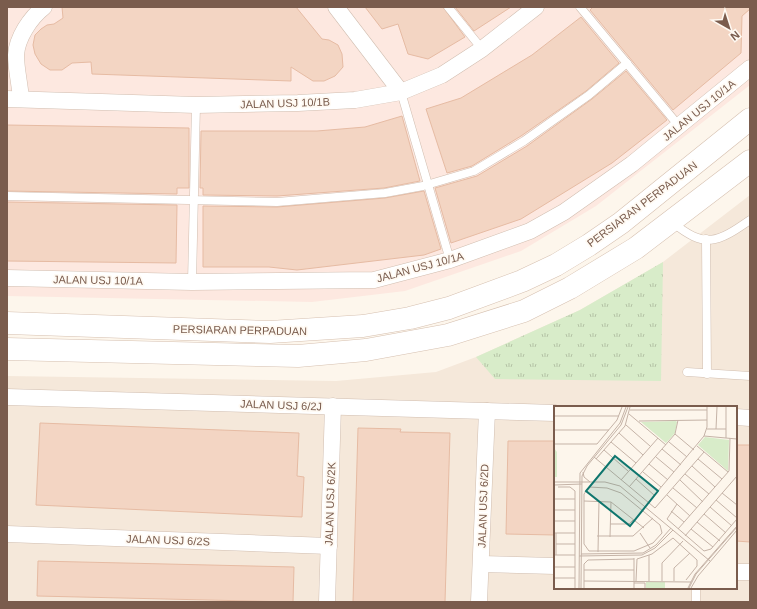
<svg xmlns="http://www.w3.org/2000/svg" width="757" height="609" font-family="Helvetica,sans-serif">
<style>
.residential{fill:#f5e8da;fill-rule:evenodd}
.commercial{fill:#fde8e0}
.park{fill:url(#park-tufts)}
.building{fill:#f3d5c3;stroke:#e6bba3}
.lines{fill:none;stroke-linecap:round;stroke-linejoin:round}
.lane-casing{stroke:#d1beb0;stroke-width:9}
.street-casing{stroke:#d1beb0;stroke-width:17}
.secondary-casing{stroke:#d6c0b0;stroke-width:23}
.lane{stroke:#fff;stroke-width:8}
.street{stroke:#fff;stroke-width:16}
.secondary{stroke:#fff;stroke-width:22}
.labels{text-anchor:middle;dominant-baseline:central;stroke-width:3.5;stroke-linejoin:round;paint-order:stroke}
.street-label{font-size:11px;fill:#7a5c4d;stroke:#fffaf3}
.inset-road{fill:none;stroke:#c5b3a7;stroke-width:1}
.view{fill:#0f766e;fill-opacity:0.15;stroke:#0f766e;stroke-width:2}
.inset-edge{fill:none;stroke:#7a5c4d;stroke-width:2}
</style>
<defs>
<pattern id="park-tufts" width="24" height="20" patternUnits="userSpaceOnUse"><rect width="24" height="20" fill="#d8ecc9"/><path d="M3 7l-1-3M5 7V3M7 7l1-3M15 17l-1-3M17 17v-4M19 17l1-3" fill="none" stroke="#b4c2a5"/></pattern>
</defs>
<rect width="100%" height="100%" fill="#fdf6ec"/>
<!-- residential -->
<path class="residential" d="M750 195V602H7V376L336 381 436 372 476 357 580 310 663 262ZM555 407H736V588H555Z"/>
<!-- commercial -->
<polygon class="commercial" points="7,7 750,7 750,85 596,206 521,251 405,291 312,302 7,296"/>
<!-- park -->
<polygon class="park" points="663,262 661,381 495,379 476,357 580,310"/>
<!-- building -->
<g class="building">
<polygon points="62,7 296,7 322,39 329,40 338,45 342,54 343,67 335,76 324,81 313,81 291,67 291,81 92,74 91,62 72,63 62,70 50,70 41,64 35,54 33,45 35,35 41,29 47,25 54,24 63,18"/>
<polygon points="365,7 443,7 465,37 428,59 408,54 398,24 382,29"/>
<polygon points="455,7 511,7 474,31"/>
<polygon points="593,7 750,7 750,9 742,16 741,53 673,110 590,10"/>
<polygon points="581,17 619,63 586,91 521,136 472,166 447,173 426,109 461,98 532,55"/>
<polygon points="626,71 667,120 612,163 521,219 451,243 435,188 477,176 527,146 592,99"/>
<polygon points="402,116 420,181 384,188 277,196 203,195 203,188 200,188 201,131 317,131 365,127"/>
<polygon points="7,125 189,128 189,188 177,188 177,194 7,191"/>
<polygon points="424,191 441,249 424,255 297,270 269,267 203,267 203,206 277,207 385,198"/>
<polygon points="7,202 177,205 176,263 7,261"/>
<polygon points="40,423 299,433 297,476 304,477 302,517 36,505"/>
<polygon points="358,428 401,429 400,432 450,433 445,602 353,602"/>
<polygon points="508,441 555,441 555,535 506,534"/>
<polygon points="736,445 750,445 750,542 736,541"/>
<polygon points="38,561 294,567 293,602 37,596"/>
</g>
<g class="lines">
<defs>
<g id="lane">
<polyline points="448,7 482,49"/>
<polyline points="580,7 679,126"/>
<polyline points="401,92 450,260"/>
<polyline points="7,196 277,202 385,193 423,186 474,171 524,141 589,95 627,63"/>
<path d="M672 222C705 249 717 243 750 220"/>
<polyline points="706,239 707,374"/>
<polyline points="192,282 196,105"/>
<polyline points="687,372 750,376"/>
<polyline points="696,602 696,588"/>
</g>
<g id="street">
<polyline points="336,7 401,92"/>
<polyline points="7,99 196,105 298,103 355,100 401,92 442,75 482,49 536,7"/>
<path d="M21 99C20 85 16 69 16 55 17 38 30 18 44 7"/>
<polyline points="7,278 192,282 374,280 450,260 530,231 564,212 632,164 750,68"/>
<polyline points="7,397 555,413"/>
<polyline points="736,417 750,418"/>
<polyline points="7,534 329,546"/>
<polyline points="481,564 555,566"/>
<polyline points="736,572 750,572"/>
<polyline points="327,602 333,406"/>
<polyline points="479,602 487,411"/>
</g>
<g id="secondary">
<polyline points="7,323 270,332 363,326 410,318 449,308 522,281 556,265 589,245 621,223 750,119"/>
<polyline points="7,349 298,356 366,350 448,335 524,311 570,288 636,248 750,161"/>
</g>
</defs>
<!-- lane casing -->
<use href="#lane" class="lane-casing"/>
<!-- street casing -->
<use href="#street" class="street-casing"/>
<!-- secondary casing -->
<use href="#secondary" class="secondary-casing"/>
<!-- lane -->
<use href="#lane" class="lane"/>
<!-- street -->
<use href="#street" class="street"/>
<!-- secondary -->
<use href="#secondary" class="secondary"/>
</g>
<g class="labels">
<!-- street labels -->
<g class="street-label">
<text transform="translate(285 103) rotate(-2)">JALAN USJ 10/1B</text>
<text transform="translate(699 110) rotate(-39)">JALAN USJ 10/1A</text>
<text transform="translate(642 204) rotate(-37)">PERSIARAN PERPADUAN</text>
<text transform="translate(420 267) rotate(-15)">JALAN USJ 10/1A</text>
<text transform="translate(98 280) rotate(1)">JALAN USJ 10/1A</text>
<text transform="translate(240 330) rotate(1)">PERSIARAN PERPADUAN</text>
<text transform="translate(281 405) rotate(2)">JALAN USJ 6/2J</text>
<text transform="translate(330 504) rotate(-88)">JALAN USJ 6/2K</text>
<text transform="translate(483 506) rotate(-88)">JALAN USJ 6/2D</text>
<text transform="translate(168 540) rotate(2)">JALAN USJ 6/2S</text>
</g>
</g>
<!-- overview -->
<g transform="translate(554 406)">
<rect width="183" height="183" fill="#fdf6ec"/>
<path d="M87 16 122 15 123 16 121 27 112 37ZM151 31 175 34 174 65 144 39ZM92 176H111V182H92Z" fill="#d8ecc9"/>
<path d="M0 42 3 46V71H0Z" fill="#d8ecc9"/>
<path class="inset-road" d="M76 4H153M75 8 112 39M0 10H65M85 15 153 14M72 19 96 40M153 23H172M162 23 163 1M0 24H55M65 27 89 49M121 28 140 44M150 30 183 33M172 32V1M57 36 82 57M115 36 133 51M0 38H43L63 14 68 1M143 40 174 66M108 43 127 59M50 44 74 65M40 51 101 102 150 46M102 51 120 66M42 53 71 20 76 1M144 53 168 73M95 58 114 74M138 60 161 81M29 66 30 71 36 76M89 66 107 81M131 68 155 88M82 73 100 89M67 74 104 32M126 74 149 96M0 76H51L66 80 156 155M0 79 28 78M4 81H16L21 85V182M35 81 53 82 67 87 106 119 108 127 99 137 80 145H35L30 138V88ZM75 81 121 28 124 14M119 82 143 102M168 87 183 99M113 89 136 110M0 93H21M162 94 183 112M30 95 57 96 90 122M93 98 150 30 153 21V1M123 98 113 113 150 145 157 143 183 113M156 101 178 120M0 104H21M117 105 130 116M150 108 172 127M0 115H21M143 116 166 135M56 118H75L79 114M124 123 175 65 176 32M137 123 159 141M0 127H21M86 127 96 142M43 130H79L99 112M131 130 183 70M56 131 57 96M2 138H21M44 146 45 95M27 148 89 147 102 139 117 122M0 149H21M2 149V127M95 149V175M25 150 88 149 101 142 119 124M0 161H21M30 164H80M0 172H21M30 175 137 176M82 175 83 153 98 148 119 132 143 154V160L132 174M108 175V157L129 135M120 175V162L136 147M80 177H91V182M25 182 26 67 66 17 72 1M27 182 28 70 33 60 67 19 74 1M30 182V158L34 154 80 153M80 182V152M134 182 141 168 183 120M135 182 142 168 183 121M137 182 144 170 183 124"/>
<path class="view" d="M61 50 104 85 76 120 32 85Z"/>
<rect width="183" height="183" class="inset-edge"/>
</g>
<!-- border -->
<rect width="757" height="609" fill="none" stroke="#7a5c4d" stroke-width="16"/>
<!-- north arrow -->
<g transform="translate(729 28) rotate(141)" stroke="#fffaf3" stroke-width="3" paint-order="stroke">
<path d="M0-3L7 15L0 10L-7 15Z" fill="#7a5c4d"/>
<text y="-6" font-size="11" font-weight="bold" text-anchor="middle" fill="#7a5c4d">N</text>
</g>
</svg>
